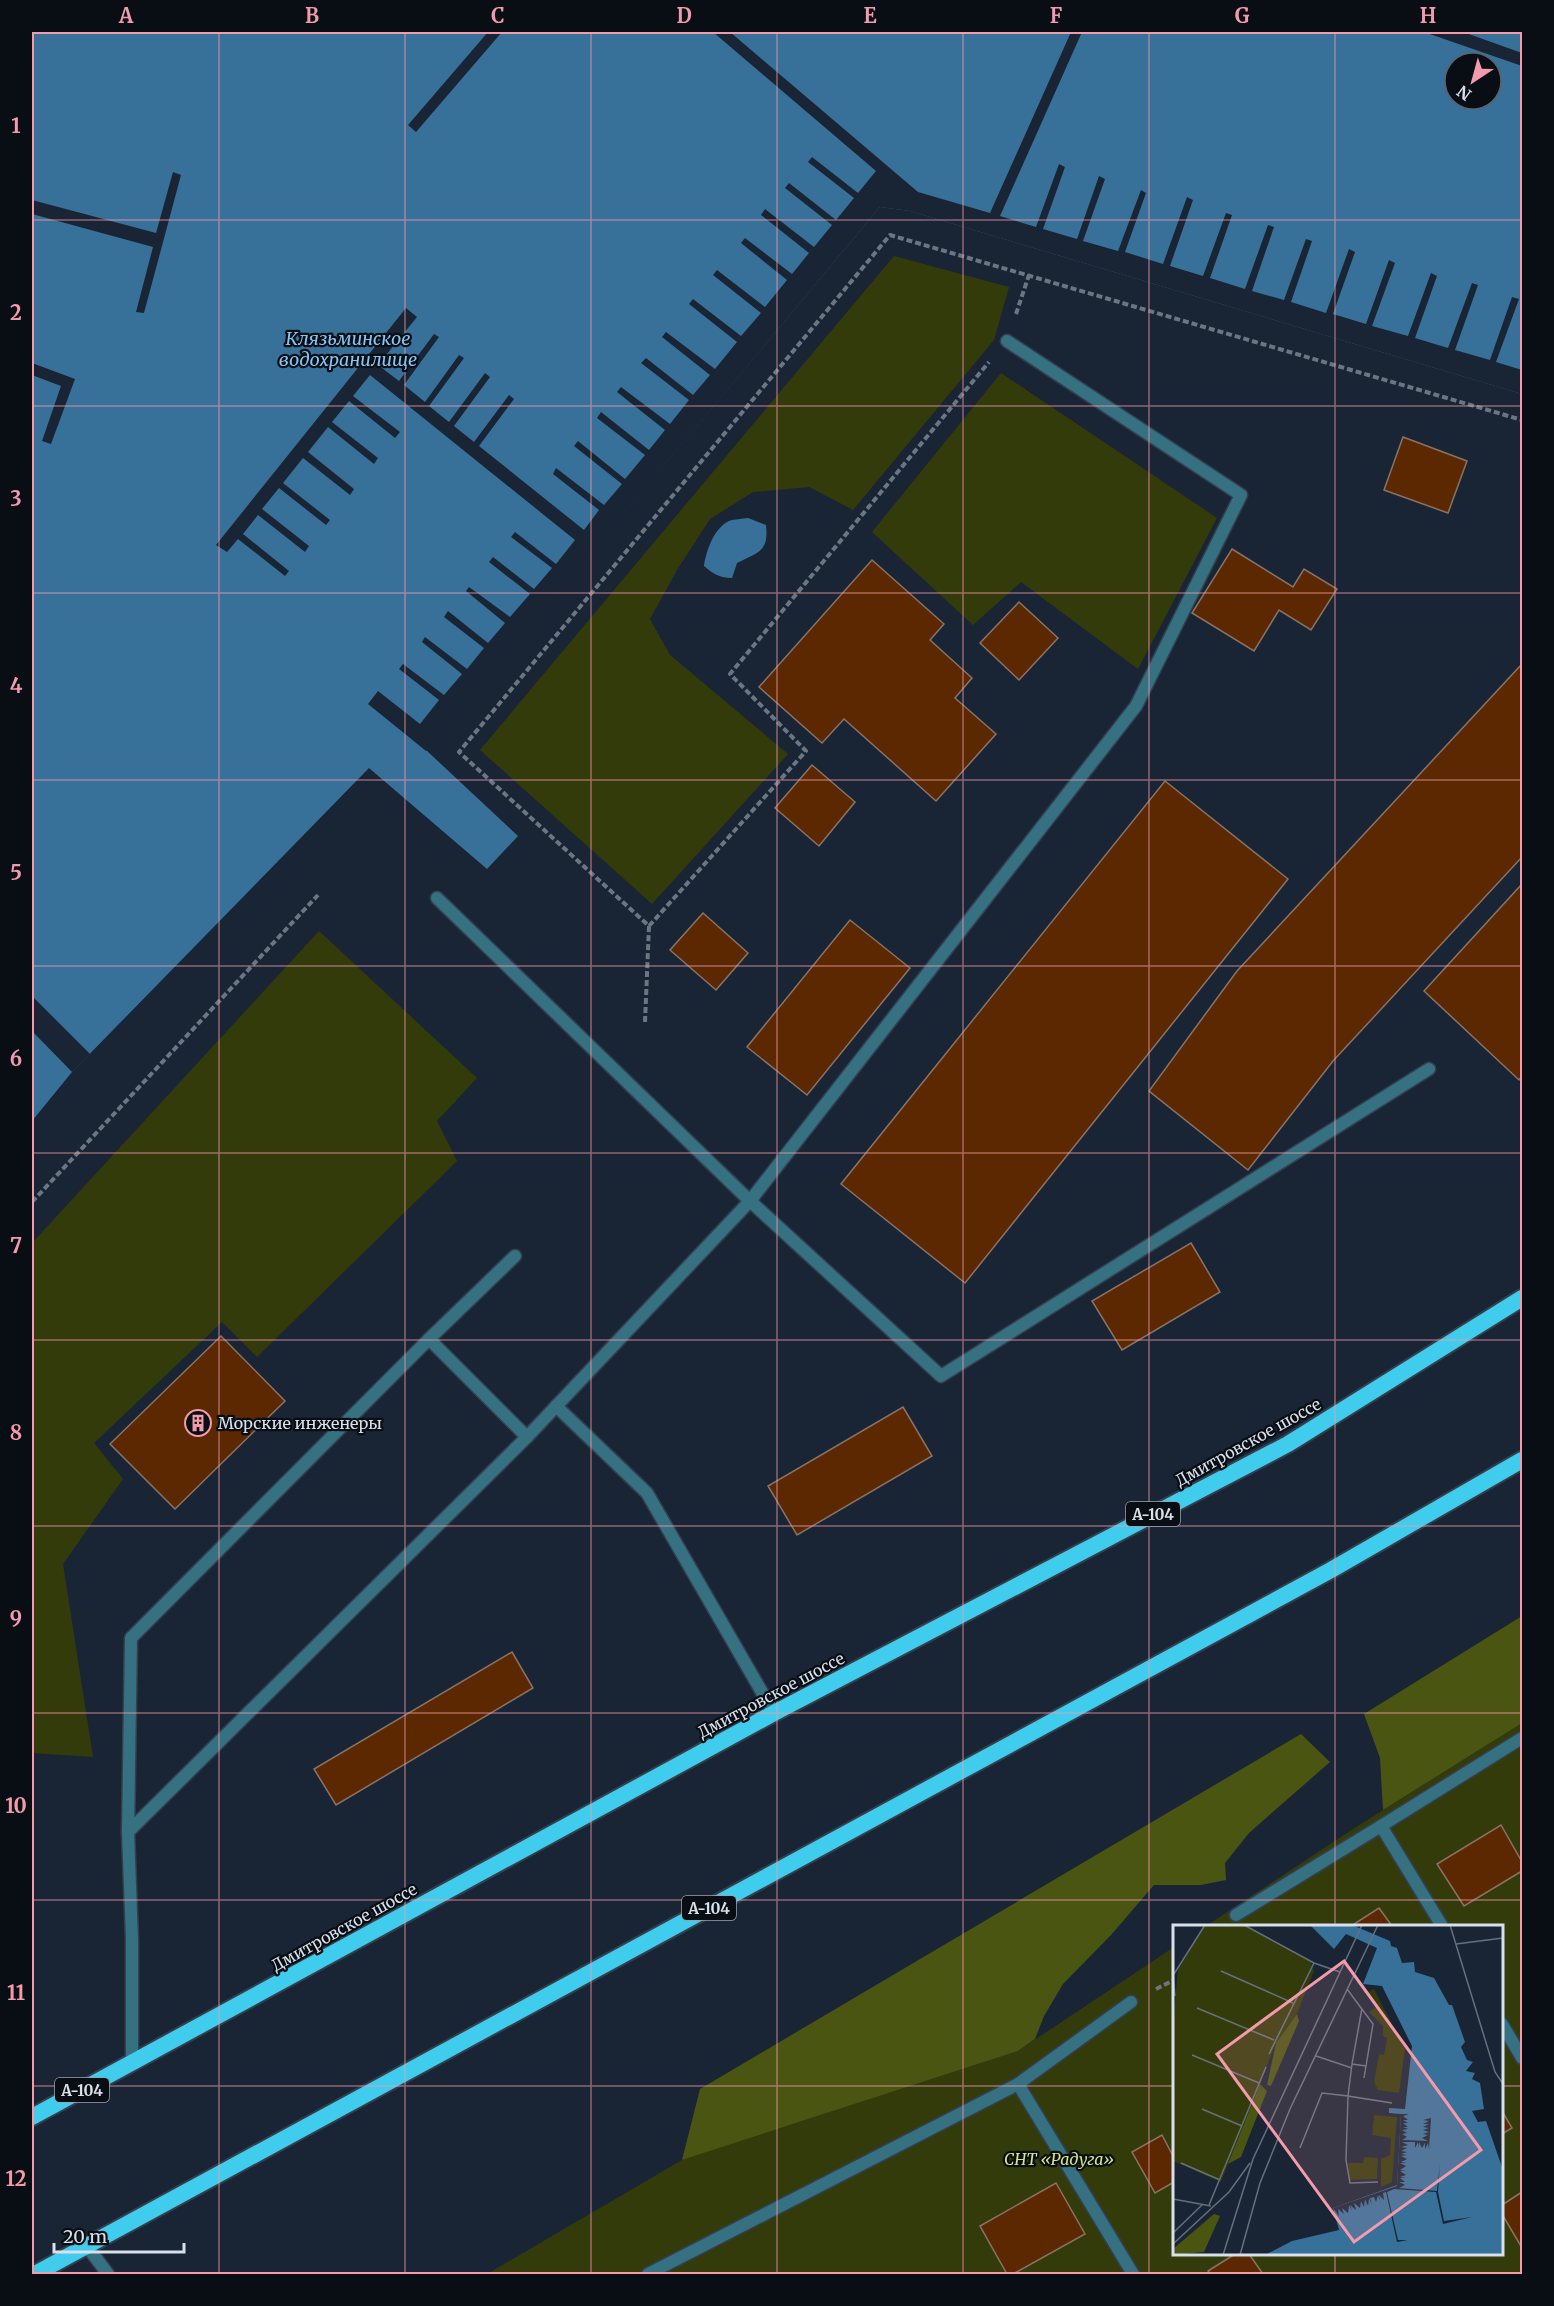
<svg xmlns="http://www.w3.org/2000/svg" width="1554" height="2306" font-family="Merriweather,serif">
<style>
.green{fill:#343b0b}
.forest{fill:#4b5512}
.water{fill:#377199;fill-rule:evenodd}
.pier{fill:#192534}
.building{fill:#5b2801;stroke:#897367;stroke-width:1.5}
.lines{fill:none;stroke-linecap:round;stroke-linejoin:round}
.service-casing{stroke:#343f4d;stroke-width:15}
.minor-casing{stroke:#343f4d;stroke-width:15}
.trunk-casing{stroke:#343f4d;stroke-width:20}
.path{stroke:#6c7683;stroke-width:4;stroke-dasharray:6 3;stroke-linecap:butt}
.service{stroke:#357181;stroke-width:12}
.minor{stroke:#357181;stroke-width:12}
.trunk{stroke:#40ccec;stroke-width:16}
.grid{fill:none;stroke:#f39aab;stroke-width:1.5;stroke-opacity:0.55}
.labels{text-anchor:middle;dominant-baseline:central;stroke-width:4.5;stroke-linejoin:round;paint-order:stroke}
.shield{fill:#090e15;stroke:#9aa1aa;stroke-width:1.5}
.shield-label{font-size:15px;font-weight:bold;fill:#d8e0ea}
.poi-label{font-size:16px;fill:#d8e0ea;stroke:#090e15;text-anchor:start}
.street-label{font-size:16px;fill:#d8e0ea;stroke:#090e15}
.park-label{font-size:16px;font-style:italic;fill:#d5e68a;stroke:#090e15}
.water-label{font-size:18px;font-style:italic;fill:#86c6f6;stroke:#090e15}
.inset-road{fill:none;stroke:#65707d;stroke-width:1.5}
.view{fill:#f39aab;fill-opacity:0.15;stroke:#f39aab;stroke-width:3}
.inset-edge{fill:none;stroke:#d8e0ea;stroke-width:3}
.neatline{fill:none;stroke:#f39aab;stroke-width:2}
.grid-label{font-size:20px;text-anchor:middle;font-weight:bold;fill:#f39aab}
</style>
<rect width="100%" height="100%" fill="#192534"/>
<!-- green -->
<g class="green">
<polygon points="894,256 1009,287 994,340 853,510 809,487 753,492 710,519 677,570 650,619 670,655 788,754 652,904 480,750"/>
<polygon points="1001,373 1217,518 1138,669 1021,582 973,625 872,532"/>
<polygon points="319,931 477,1078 437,1121 457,1161 257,1357 222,1322 94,1443 123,1479 63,1564 93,1757 32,1753 32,1243"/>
<polygon points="1522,1723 1522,2274 487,2274 682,2160 1018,2051 1174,1947 1174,2254 1502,2254 1502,1926 1206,1926 1353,1829"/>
</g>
<!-- forest -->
<g class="forest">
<polygon points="1522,1616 1522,1723 1383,1810 1380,1758 1364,1714"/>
<polygon points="1301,1734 1330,1762 1249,1833 1225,1863 1226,1880 1201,1885 1154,1885 1111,1935 1063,1984 1044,2016 1035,2039 1018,2051 682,2160 700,2089"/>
</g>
<!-- water -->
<g class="water">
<path d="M32 32H1522V394L910 211 880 207 426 750 518 836 487 869 369 768 72 1072 32 1121ZM1455 63H1491V99H1455Z"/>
<path d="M748 518 766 525C769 552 758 552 737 563L732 578C720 578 713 574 704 566 706 551 714 528 729 521 734 519 743 519 748 518Z"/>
</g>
<!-- pier -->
<g class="pier">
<polygon points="488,32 502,32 416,132 408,125"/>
<polygon points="713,32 730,32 918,192 990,213 1071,32 1082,32 1000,216 1036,227 1059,164 1065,167 1043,229 1077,239 1099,176 1105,179 1083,241 1118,251 1141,190 1146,193 1125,252 1163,264 1187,197 1193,200 1170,266 1203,276 1226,213 1232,215 1210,278 1245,289 1268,225 1274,227 1252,291 1284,300 1306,239 1312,241 1291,302 1326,313 1349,249 1355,252 1333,314 1366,324 1389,260 1395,263 1372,326 1408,336 1431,273 1437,276 1415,338 1448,348 1472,283 1478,285 1455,350 1490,360 1512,297 1519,299 1496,362 1522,370 1522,394 910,211 880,207 426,751 368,704 378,691 420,724 439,700 399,669 403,664 444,695 462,674 422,642 425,637 467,669 484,648 444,617 448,611 488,643 505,623 466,591 469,587 510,617 530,594 489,562 493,557 534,589 552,568 511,537 515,532 556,564 575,540 370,375 353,396 400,432 395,438 349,401 332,422 378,458 374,464 328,427 308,452 354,489 350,495 303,458 283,483 330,520 326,525 279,488 262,509 309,546 305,552 258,515 243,534 289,571 285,576 238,539 227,552 216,545 406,308 417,317 378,365 399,381 434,334 439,337 404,385 425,402 459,355 464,358 429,406 449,422 485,373 490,377 454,426 474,442 509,395 514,399 479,446 584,530 599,510 553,474 556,468 604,505 622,484 574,446 578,441 625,479 645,455 597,418 601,412 649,450 665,430 617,392 621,387 670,424 689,400 641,363 646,358 693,395 710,375 662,337 666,332 715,369 737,342 689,304 693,299 741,336 761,313 713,275 717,270 765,307 787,280 741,243 745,238 792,274 809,253 761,215 765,209 814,247 832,225 785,188 789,183 836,220 854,198 808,162 812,157 858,193 876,171"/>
<polygon points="1424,32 1463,32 1522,53 1522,66"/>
<polygon points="173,172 181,175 144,313 136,312 153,247 32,214 32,200 156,233"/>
<polygon points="32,363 75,379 51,444 42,441 61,386 32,375"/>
<polygon points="32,996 90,1054 72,1072 32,1031"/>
</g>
<!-- building -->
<g class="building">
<polygon points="1403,437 1467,461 1448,513 1384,490"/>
<polygon points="1232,549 1293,587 1304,569 1337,589 1311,630 1279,610 1254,651 1192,613"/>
<polygon points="872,560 944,624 930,640 972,678 955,698 996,734 936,801 844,719 822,743 759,687"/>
<polygon points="1019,602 1058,638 1019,680 980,643"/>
<polygon points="1522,664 1522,857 1333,1061 1248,1170 1149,1091 1237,971"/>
<polygon points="812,765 855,802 819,846 775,808"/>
<polygon points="1165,781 1288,879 965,1283 841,1184"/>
<polygon points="1522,884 1522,1076 1519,1080 1424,991"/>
<polygon points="703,913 748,953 716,990 670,950"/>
<polygon points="850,920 910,968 807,1095 747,1047"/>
<polygon points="1191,1243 1220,1292 1122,1350 1092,1301"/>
<polygon points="221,1336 285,1401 175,1509 110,1444"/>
<polygon points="903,1407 932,1456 797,1535 768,1486"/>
<polygon points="512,1652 533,1688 336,1805 314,1769"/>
<polygon points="1501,1825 1522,1862 1522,1871 1464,1906 1437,1864"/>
<polygon points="1379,1908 1392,1926 1351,1926"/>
<polygon points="1502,2111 1512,2128 1502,2134"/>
<polygon points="1162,2135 1174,2158 1174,2182 1155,2193 1132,2152"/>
<polygon points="1056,2183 1085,2234 1013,2274 1007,2274 980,2226"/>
<polygon points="1522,2192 1522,2248 1502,2214 1502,2205"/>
<polygon points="1235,2254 1249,2254 1263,2274 1211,2274 1208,2271"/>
</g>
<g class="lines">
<defs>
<g id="service">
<polyline points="1007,341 1241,495 1136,706 750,1201 941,1376 1429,1069"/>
<polyline points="437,898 750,1201 527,1437"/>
<polyline points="556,1406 647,1493 774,1713"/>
<polyline points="128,1832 527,1437 429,1339"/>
<polyline points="1236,1915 1381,1826 1442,1926"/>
<polyline points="1502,2024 1522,2058"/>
<polyline points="132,2062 132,1939 128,1832 131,1638 429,1339 515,1256"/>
<polyline points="1018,2084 1133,2274"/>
</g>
<g id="minor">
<polyline points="1381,1826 1522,1738"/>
<polyline points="86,2245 108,2274"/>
<polyline points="648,2274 1018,2084 1131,2002"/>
</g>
<g id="trunk">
<polyline points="32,2117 774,1713 1288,1444 1522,1298"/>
<polyline points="35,2274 1331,1570 1522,1460"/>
</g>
</defs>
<!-- service casing -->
<use href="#service" class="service-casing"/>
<!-- minor casing -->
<use href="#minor" class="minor-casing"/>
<!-- trunk casing -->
<use href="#trunk" class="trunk-casing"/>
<!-- path -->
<g class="path">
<polyline points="1016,314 1029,275"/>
<polyline points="649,926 806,751 730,674 989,362"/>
<polyline points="645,1022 649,926 459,752 890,235 1522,420"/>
<polyline points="32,1202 318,895"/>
<polyline points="1156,1989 1174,1980"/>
</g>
<!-- service -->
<use href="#service" class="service"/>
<!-- minor -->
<use href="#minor" class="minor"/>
<!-- trunk -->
<use href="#trunk" class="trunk"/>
</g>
<!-- grid -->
<path class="grid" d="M219 32V2274M405 32V2274M591 32V2274M777 32V2274M963 32V2274M1149 32V2274M1335 32V1926M32 220H1522M32 406H1522M32 593H1522M32 780H1522M32 966H1522M32 1153H1522M32 1340H1522M32 1526H1522M32 1713H1522M32 1900H1522M32 2086H1174M1502 2086H1522M1335 2254V2274"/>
<!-- icons -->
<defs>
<symbol id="building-ring" viewBox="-11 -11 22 22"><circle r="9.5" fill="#090e15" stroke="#f39aab" stroke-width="1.5"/><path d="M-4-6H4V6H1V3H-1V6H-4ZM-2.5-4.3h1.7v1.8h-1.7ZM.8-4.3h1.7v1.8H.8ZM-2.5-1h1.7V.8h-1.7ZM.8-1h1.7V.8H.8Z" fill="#f39aab"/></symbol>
</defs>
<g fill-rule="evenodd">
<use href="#building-ring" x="183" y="1408" width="30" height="30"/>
</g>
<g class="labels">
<!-- shield labels -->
<g class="shield">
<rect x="1126" y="1502" width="54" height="24" rx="4.5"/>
<rect x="682" y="1896" width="54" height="24" rx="4.5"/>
<rect x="55" y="2078" width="54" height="24" rx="4.5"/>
</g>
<g class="shield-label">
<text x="1153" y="1514">А-104</text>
<text x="709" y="1908">А-104</text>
<text x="82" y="2090">А-104</text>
</g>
<!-- poi labels -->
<g class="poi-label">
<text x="218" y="1423">Морские инженеры</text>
</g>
<!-- street labels -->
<g class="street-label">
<text transform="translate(1248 1442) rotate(-29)">Дмитровское шоссе</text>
<text transform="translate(771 1695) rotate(-28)">Дмитровское шоссе</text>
<text transform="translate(344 1927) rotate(-29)">Дмитровское шоссе</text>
</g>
<!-- park labels -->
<g class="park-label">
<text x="1059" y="2159">СНТ «Радуга»</text>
</g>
<!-- water labels -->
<g class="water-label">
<text x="348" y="338">Клязьминское<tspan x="348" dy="21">водохранилище</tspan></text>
</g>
</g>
<!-- overview -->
<g transform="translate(1173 1925)">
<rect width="330" height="330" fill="#192534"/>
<path d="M32 0H71L137 36 141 46 124 89 103 118 48 257 0 236V102L5 45ZM201 64 232 124 226 168 205 165 201 157 206 129 211 130 214 113 210 111V101L196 87 205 81 195 67ZM201 190 224 192 219 257 208 262V234L217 230 218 213 199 210ZM191 232 205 233 204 254 177 255 175 238H190Z" fill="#343b0b"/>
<path d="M124 89 126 96 98 161 94 160 103 118ZM87 159 94 166 68 232 55 239ZM41 289 47 291 31 327 0 330V324Z" fill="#4b5512"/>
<path d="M137 0H179L217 16 218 21 224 23 229 38 241 37 242 47 261 53 276 80H279L292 117 288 122 294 135 300 137 293 146 302 148 299 154 307 158 311 184 299 186 305 197 313 196 330 245V330H92L119 316 166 305 160 283 224 260 228 189 216 188V183L232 184 239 121 209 61 190 59 204 23 173 9 161 24Z" fill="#377199"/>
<path d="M228 189H236L230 191 235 195H230L235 198H230L235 202H230L235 204 229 205 234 208 229 209 234 212 229 215 255 216 249 213 255 210 250 209 256 207 250 205 256 203 250 202 256 199H250L256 196 250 195 258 193 256 224 255 218 252 224V218L249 223 246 217 245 223V217L242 223V217H229L235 220 228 222 234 223 228 226 234 227 228 229 234 230 228 231 234 234 228 237 234 238H227L233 241 227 245H233L227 246 233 250 227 252 233 253H227L232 257H226L232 260 226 263 264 266 267 239 265 267 271 296 299 292 270 299 263 267 221 264 214 267 225 315H235L224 317 213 267 210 268 211 275 206 270 207 276 205 270 203 277 201 272 197 273 199 280 196 273 195 281 192 274 191 282 188 276 187 283 181 278 183 285 177 280 179 286 176 280 175 288 169 283 171 289 165 284 166 291 160 283 224 261Z" fill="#192534"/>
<path class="inset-road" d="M71 0 141 38 167 47M277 0 322 147 330 159M283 19 330 13M48 46 120 78M0 48 2 71M1 49 32 0M174 64 200 99 191 153M24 83 101 115M189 83 179 139 193 141M96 129 141 38M19 130 86 158M143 131 179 143M179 139 175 171 219 178M29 184 69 201M127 223 149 168 175 171 173 235 177 258 205 257M8 238 47 255M0 274 38 281M36 280 93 142M0 308 29 280M0 319 56 267 77 238M50 330 80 234 189 0M67 330 87 258 117 184 205 0"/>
<path class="view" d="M171 36 308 225 181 317 44 129Z"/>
<rect width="330" height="330" class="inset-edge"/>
</g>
<!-- border -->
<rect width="1554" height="2306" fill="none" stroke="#090e15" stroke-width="66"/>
<!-- north arrow -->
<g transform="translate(1473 81) rotate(216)"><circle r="28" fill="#090e15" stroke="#5c626a" stroke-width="1.5"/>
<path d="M0-4.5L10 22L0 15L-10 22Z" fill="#f39aab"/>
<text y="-9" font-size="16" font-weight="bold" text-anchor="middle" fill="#d8e0ea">N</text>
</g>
<!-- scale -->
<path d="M54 2243v9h130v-9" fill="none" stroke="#d8e0ea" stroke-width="3"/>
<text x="63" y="2243" font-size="18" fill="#d8e0ea" stroke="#090e15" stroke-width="4.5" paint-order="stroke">20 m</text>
<rect x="33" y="33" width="1488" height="2240" class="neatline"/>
<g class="grid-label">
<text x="126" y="23">A</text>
<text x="312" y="23">B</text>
<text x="498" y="23">C</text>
<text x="684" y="23">D</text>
<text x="870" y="23">E</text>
<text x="1056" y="23">F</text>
<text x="1242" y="23">G</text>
<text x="1428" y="23">H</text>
<text x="16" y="133">1</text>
<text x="16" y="320">2</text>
<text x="16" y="506">3</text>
<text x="16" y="693">4</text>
<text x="16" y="880">5</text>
<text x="16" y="1066">6</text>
<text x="16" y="1253">7</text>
<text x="16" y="1440">8</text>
<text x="16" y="1626">9</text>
<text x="16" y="1813">10</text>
<text x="16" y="2000">11</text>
<text x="16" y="2186">12</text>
</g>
</svg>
